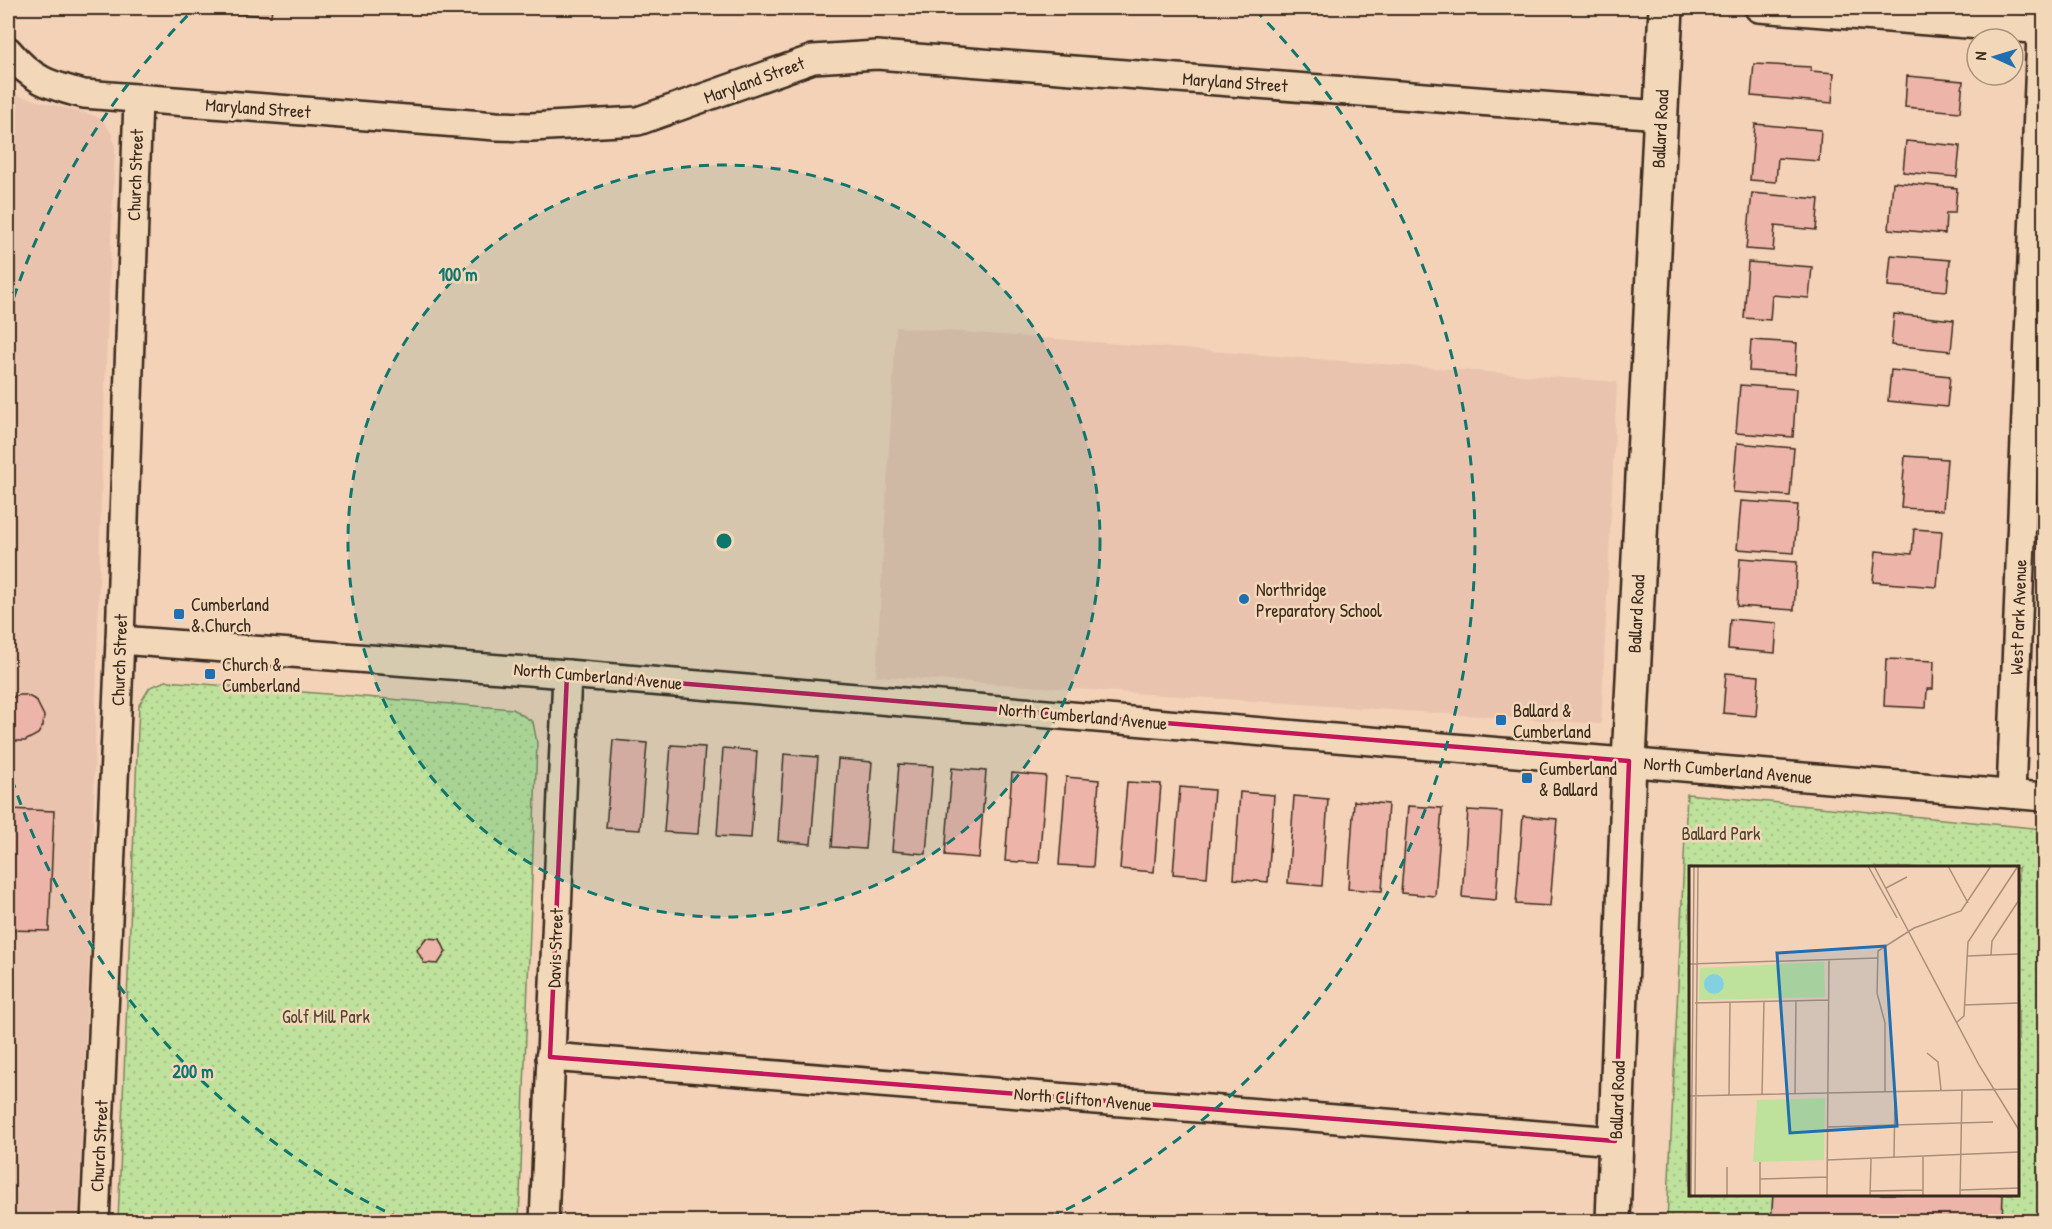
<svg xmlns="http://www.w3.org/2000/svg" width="2052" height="1229" font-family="'Patrick Hand',sans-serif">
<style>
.built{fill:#eac3ae}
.park{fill:url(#park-dots);stroke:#7c865c;stroke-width:1.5;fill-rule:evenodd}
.building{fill:#edb4a9;stroke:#3b2a1e;stroke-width:1.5}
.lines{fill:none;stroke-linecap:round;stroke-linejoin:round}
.minor-casing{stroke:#3b2a1e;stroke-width:32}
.tertiary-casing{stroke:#3b2a1e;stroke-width:38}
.minor{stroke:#f2d7b9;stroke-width:27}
.tertiary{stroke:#f2d7b9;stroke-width:33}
.marked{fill:none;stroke:#c2185b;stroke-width:4.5;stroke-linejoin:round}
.ring{fill:none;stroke:#0f766e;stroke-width:3;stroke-dasharray:10 8}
.poi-dot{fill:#1f6fb2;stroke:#f2d7b9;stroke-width:2}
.labels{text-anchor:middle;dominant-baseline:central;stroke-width:5;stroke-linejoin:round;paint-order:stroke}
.street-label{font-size:18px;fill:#3b2a1e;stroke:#f2d7b9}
.poi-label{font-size:18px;fill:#3b2a1e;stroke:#f2d7b9;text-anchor:start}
.park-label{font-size:18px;fill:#4f4531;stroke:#f2d7b9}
.inset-road{fill:none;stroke:#a98f7a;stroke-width:1.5}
.view{fill:#1f6fb2;fill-opacity:0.15;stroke:#1f6fb2;stroke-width:3}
.inset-edge{fill:none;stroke:#3b2a1e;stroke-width:3}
.centre{fill:#0f766e;stroke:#f2d7b9;stroke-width:3}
.ring-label{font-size:18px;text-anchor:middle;font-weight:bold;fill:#0f766e;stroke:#f2d7b9;stroke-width:5;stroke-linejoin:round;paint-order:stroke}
</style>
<defs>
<pattern id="park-dots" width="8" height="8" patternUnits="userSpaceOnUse" patternTransform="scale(1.5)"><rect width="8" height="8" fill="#bee19b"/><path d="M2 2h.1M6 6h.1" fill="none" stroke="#a4c185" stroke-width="1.8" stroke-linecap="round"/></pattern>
</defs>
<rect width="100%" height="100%" fill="#f3d2b8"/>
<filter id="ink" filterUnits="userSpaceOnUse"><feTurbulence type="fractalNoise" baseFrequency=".0167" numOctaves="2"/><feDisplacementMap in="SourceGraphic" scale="12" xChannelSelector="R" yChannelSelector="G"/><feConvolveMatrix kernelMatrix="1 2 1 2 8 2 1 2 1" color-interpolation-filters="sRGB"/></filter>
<g filter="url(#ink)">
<!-- built -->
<g class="built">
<polygon points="8,85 16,95 92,115 102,119 112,134 115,147 102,460 91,905 78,1221 8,1221"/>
<polygon points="896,327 1617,382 1601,724 876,676"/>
</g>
<!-- park -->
<g class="park">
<polygon points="166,681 513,709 533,722 537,743 519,1221 118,1222 139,705 150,687"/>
<path d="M1687 794 2044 829V1221L1667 1222ZM1690 868H2018V1194H1690Z"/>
</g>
<!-- building -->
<g class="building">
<polygon points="214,8 272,8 271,16 214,12"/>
<polygon points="1754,64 1811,67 1811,71 1834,73 1832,103 1751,96"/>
<polygon points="1907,76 1963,81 1960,112 1905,107"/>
<polygon points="1755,124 1821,130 1819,161 1778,158 1776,182 1750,180"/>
<polygon points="1906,141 1960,146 1957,177 1903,172"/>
<polygon points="1893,182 1957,188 1955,213 1946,213 1945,234 1889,229"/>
<polygon points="1752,193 1819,199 1816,230 1775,226 1773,251 1746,249"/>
<polygon points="1891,255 1950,260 1947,291 1888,286"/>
<polygon points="1748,262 1812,267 1809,298 1772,295 1770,320 1744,318"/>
<polygon points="1894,314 1954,320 1951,351 1891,345"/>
<polygon points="1751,340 1797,343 1795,374 1749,371"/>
<polygon points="1891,370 1950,376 1947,407 1888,401"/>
<polygon points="1740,385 1796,389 1793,437 1736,433"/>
<polygon points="1737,443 1794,448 1790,496 1733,492"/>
<polygon points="1905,456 1947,459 1943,510 1901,508"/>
<polygon points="1741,501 1798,505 1794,553 1737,549"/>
<polygon points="1914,529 1942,531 1937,587 1873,582 1876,551 1912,554"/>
<polygon points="1740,558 1797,562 1794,610 1737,606"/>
<polygon points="1730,619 1777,623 1775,653 1728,649"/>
<polygon points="1886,659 1934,661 1933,689 1927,689 1926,708 1884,706"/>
<polygon points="1726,673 1759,676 1756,716 1723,713"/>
<polygon points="19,695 26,695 36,700 44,716 43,726 38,734 25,741 15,741 8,737 8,699"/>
<polygon points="613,740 647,743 640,830 606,828"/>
<polygon points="671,745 705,747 698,834 664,832"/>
<polygon points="723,748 757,751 751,838 717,836"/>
<polygon points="784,754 818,757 811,844 778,841"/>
<polygon points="838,759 872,762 865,849 832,847"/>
<polygon points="899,764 933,766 926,854 892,851"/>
<polygon points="952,768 986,771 979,858 945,855"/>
<polygon points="1012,773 1046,776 1039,863 1005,861"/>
<polygon points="1066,777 1099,780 1093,867 1059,865"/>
<polygon points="1127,782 1161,784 1154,872 1120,869"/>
<polygon points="1180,787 1214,790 1207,877 1173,874"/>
<polygon points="1240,792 1274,795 1268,882 1234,879"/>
<polygon points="1294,796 1328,799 1322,886 1288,883"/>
<polygon points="1354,801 1388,804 1382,891 1348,889"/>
<polygon points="1408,806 1442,808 1435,896 1401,893"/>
<polygon points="8,809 54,811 49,931 8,930"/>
<polygon points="1468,810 1502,812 1496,900 1462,897"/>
<polygon points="1523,816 1557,819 1550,906 1516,904"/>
<polygon points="426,938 440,939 446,952 438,964 424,963 417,950"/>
<polygon points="1773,1194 2003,1194 2002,1222 1771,1222"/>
</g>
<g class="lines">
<defs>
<g id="minor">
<polyline points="1759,8 2044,30"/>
<path d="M8 51C32 80 48 85 84 94L496 126 531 127 638 121 813 59 877 55 1660 115"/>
<polyline points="120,640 567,674 2044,797"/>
<polyline points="2011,794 2042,8"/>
<polyline points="550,1057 1615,1141"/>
<polyline points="95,1222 120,640 138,99"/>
<polyline points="544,1222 567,674"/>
</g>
<polyline id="tertiary" points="1613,1222 1629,761 1666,8"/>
</defs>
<!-- minor casing -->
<use href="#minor" class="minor-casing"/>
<!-- tertiary casing -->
<use href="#tertiary" class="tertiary-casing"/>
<!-- minor -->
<use href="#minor" class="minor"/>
<!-- tertiary -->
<use href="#tertiary" class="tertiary"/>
</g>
</g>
<!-- marked area -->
<path class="marked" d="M567 674 1629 761 1615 1141 550 1057Z"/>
<!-- distance rings -->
<circle cx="724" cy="541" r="376" fill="#0f766e" fill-opacity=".12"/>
<g class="ring">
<circle cx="724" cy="541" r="376"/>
<path d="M401 1219A751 751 0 0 1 8 767M8 315A751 751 0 0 1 193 10M1255 10A751 751 0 0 1 1047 1219"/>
</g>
<!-- markers -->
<g class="poi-dot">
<circle cx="1244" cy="599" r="6"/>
<rect x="173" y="608" width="12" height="12" rx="3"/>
<rect x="204" y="668" width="12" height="12" rx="3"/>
<rect x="1495" y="714" width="12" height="12" rx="3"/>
<rect x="1521" y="772" width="12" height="12" rx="3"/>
</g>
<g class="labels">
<!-- street labels -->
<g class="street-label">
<text transform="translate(754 80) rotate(-20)">Maryland Street</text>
<text transform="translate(1235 82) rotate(4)">Maryland Street</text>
<text transform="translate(258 108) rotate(4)">Maryland Street</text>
<text transform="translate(1660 129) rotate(-87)">Ballard Road</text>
<text transform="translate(135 175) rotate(-88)">Church Street</text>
<text transform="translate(1636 614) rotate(-87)">Ballard Road</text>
<text transform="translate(2018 617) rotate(-88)">West Park Avenue</text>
<text transform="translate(119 660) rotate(-88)">Church Street</text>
<text transform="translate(598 676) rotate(5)">North Cumberland Avenue</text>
<text transform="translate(1083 716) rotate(5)">North Cumberland Avenue</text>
<text transform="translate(1728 770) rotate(5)">North Cumberland Avenue</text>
<text transform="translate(555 948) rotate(-88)">Davis Street</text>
<text transform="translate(1083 1099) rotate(5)">North Clifton Avenue</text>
<text transform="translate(1617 1100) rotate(-88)">Ballard Road</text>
<text transform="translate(99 1146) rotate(-87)">Church Street</text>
</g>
<!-- poi labels -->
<g class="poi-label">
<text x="1256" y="589">Northridge<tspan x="1256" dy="21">Preparatory School</tspan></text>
<text x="191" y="604">Cumberland<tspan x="191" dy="21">&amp; Church</tspan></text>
<text x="222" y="664">Church &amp;<tspan x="222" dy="21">Cumberland</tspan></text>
<text x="1513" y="710">Ballard &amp;<tspan x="1513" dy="21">Cumberland</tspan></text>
<text x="1539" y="768">Cumberland<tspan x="1539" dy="21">&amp; Ballard</tspan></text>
</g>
<!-- park labels -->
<g class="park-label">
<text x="1721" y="833">Ballard Park</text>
<text x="326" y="1016">Golf Mill Park</text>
</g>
</g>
<!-- overview -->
<g transform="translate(1689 866)">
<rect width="330" height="330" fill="#f3d2b8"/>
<path d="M135 96 136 131 10 134 11 102ZM136 232 135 294 64 296 68 234Z" fill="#bee19b"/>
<path d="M15 118a10 10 0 1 1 20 0a10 10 0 1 1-20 0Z" fill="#83d1e0"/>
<path class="inset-road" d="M179 0 208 52M185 0 290 199 330 264M259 0 279 37M197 22 218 11M302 89 303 75 330 34M278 90 330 88M0 98 188 92M6 137 140 134M275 139 330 137M267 157 275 150 279 76 329 0M238 187 249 196 252 224M196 226V157L188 127 189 85 225 62 272 45 302 0M106 228 107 134M73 229 75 135M0 230 330 223M40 230 41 136M138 261 304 256M205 292 206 226M138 294 330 286M71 313 138 311M272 324 330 322M181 325 234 324M2 330 5 0M6 330 9 0M38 330V301M71 330V296M138 330 140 94M181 330 182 293M234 330V291M271 330 273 224"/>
<path class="view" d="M196 80 208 260 101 267 88 87Z"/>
<rect width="330" height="330" class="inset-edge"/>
</g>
<circle cx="724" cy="541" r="9" class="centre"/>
<g class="ring-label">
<text x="458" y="281">100 m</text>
<text x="193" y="1078">200 m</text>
</g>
<!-- margin -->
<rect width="2052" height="1229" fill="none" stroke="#f2d7b9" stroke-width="30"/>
<rect x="15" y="15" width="2022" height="1199" fill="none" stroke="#3b2a1e" stroke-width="2" filter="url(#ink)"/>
<!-- north arrow -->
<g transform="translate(1995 57) rotate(274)"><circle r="28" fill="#f2d7b9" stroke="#a9927b" stroke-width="1.5"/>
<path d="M0-4.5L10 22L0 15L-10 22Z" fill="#1f6fb2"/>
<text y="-9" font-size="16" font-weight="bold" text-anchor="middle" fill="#3b2a1e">N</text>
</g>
</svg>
